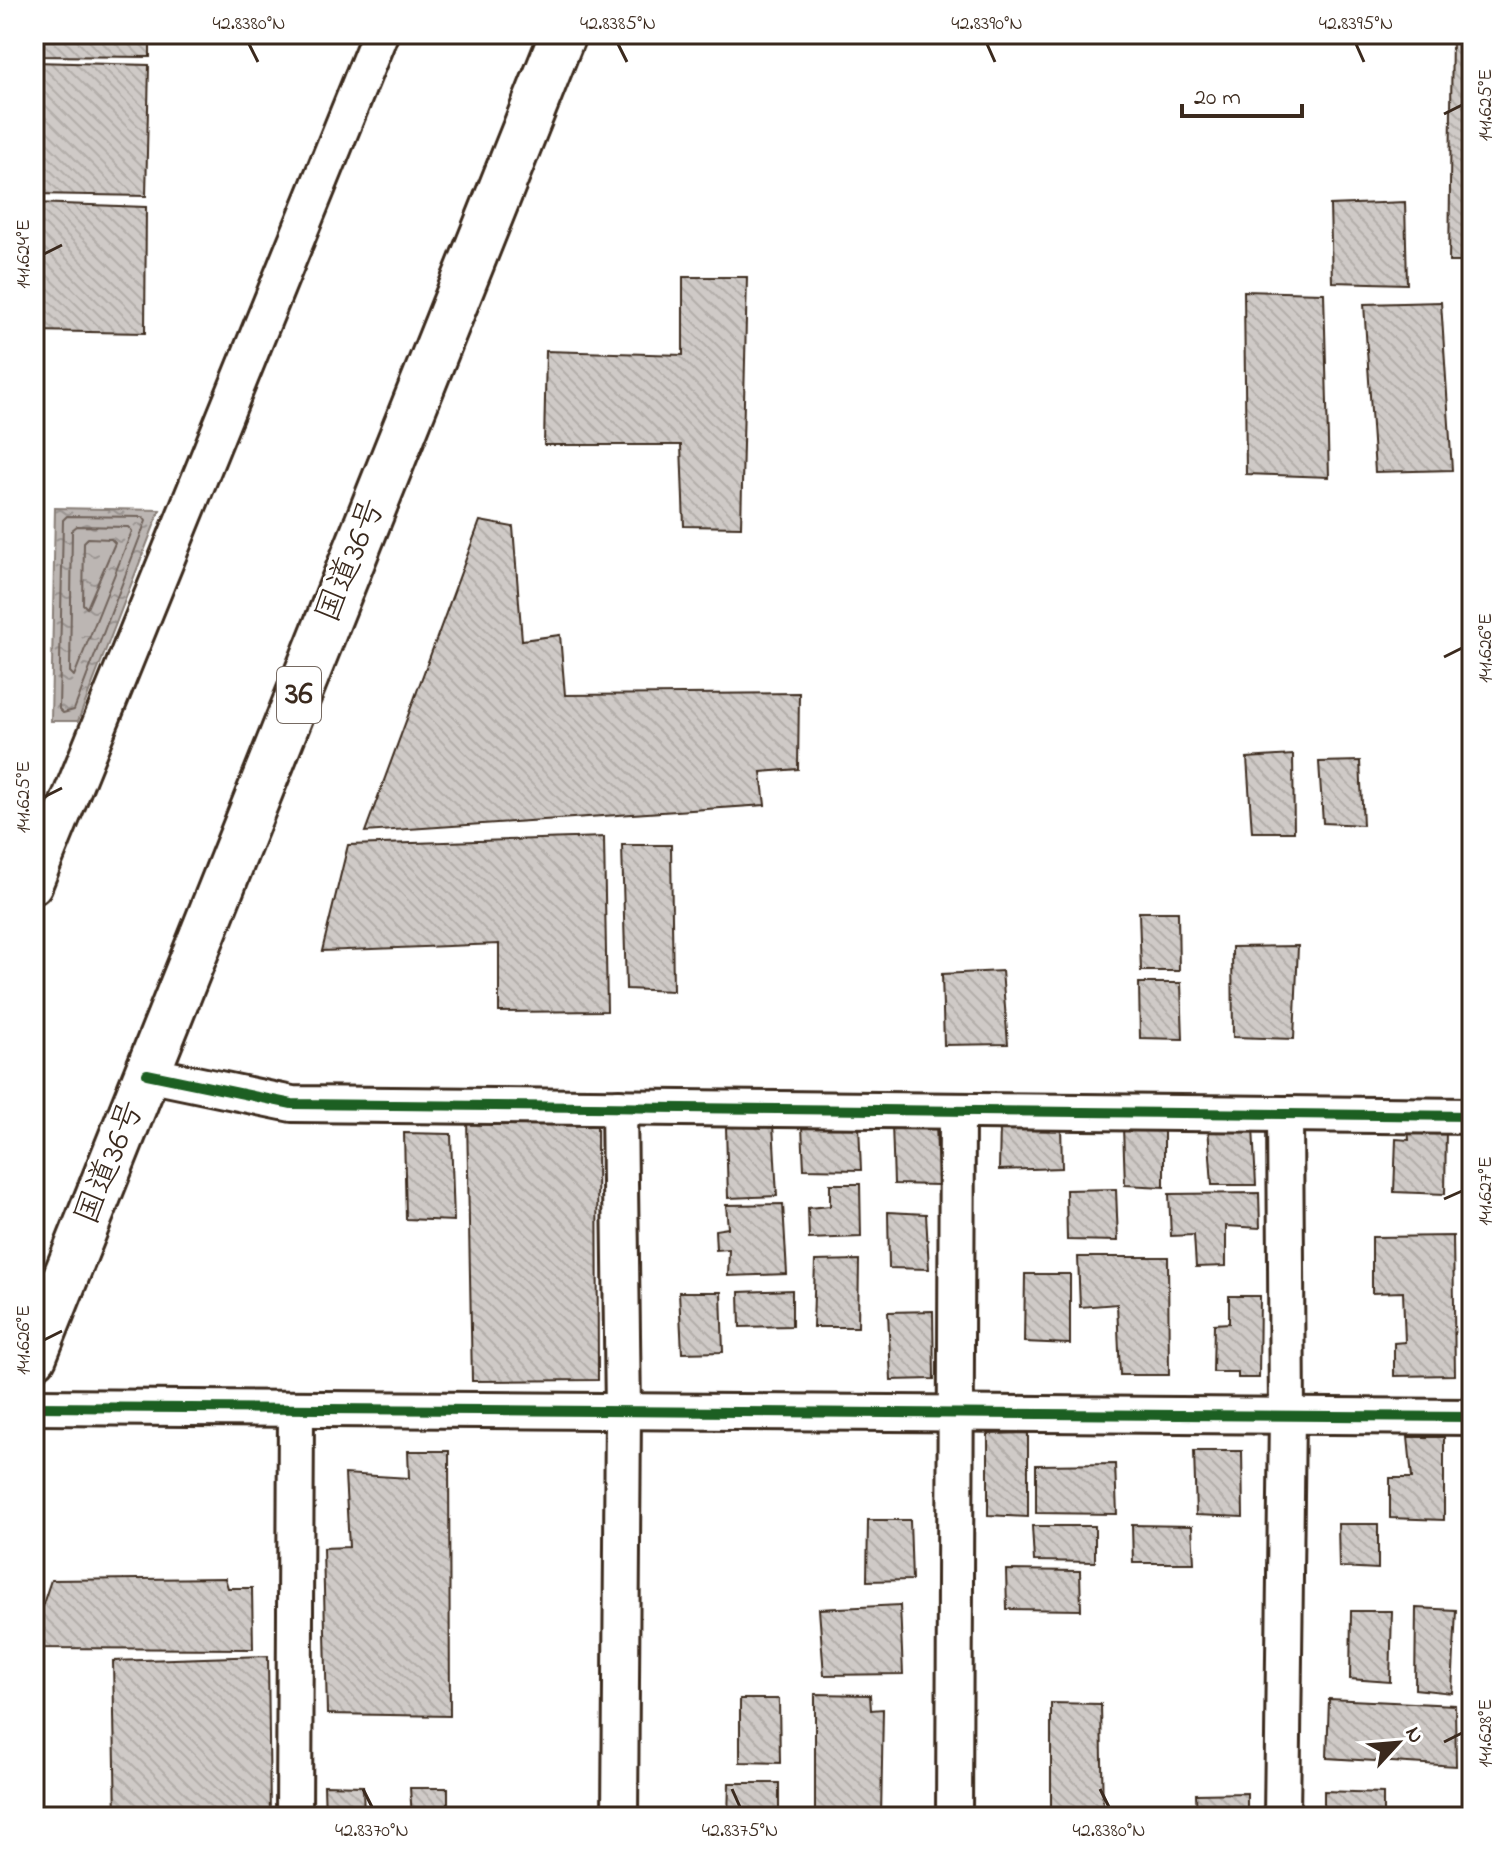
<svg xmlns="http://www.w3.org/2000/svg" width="1506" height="1851" font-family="'Indie Flower','Klee One',sans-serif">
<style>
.water{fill:url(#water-ripples);stroke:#887e77;stroke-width:2}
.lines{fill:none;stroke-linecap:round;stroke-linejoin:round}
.shore{stroke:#6f625a;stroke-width:2}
.building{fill:url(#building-back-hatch);stroke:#3b2a1e;stroke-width:2}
.minor-casing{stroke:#3b2a1e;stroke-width:40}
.trunk-casing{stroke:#3b2a1e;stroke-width:50}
.minor{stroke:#fff;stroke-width:34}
.trunk{stroke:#fff;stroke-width:44}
.cycleway-casing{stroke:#fff;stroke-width:15}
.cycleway{stroke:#1b5e20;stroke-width:10}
.ticks{fill:none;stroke:#3b2a1e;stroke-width:3}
.labels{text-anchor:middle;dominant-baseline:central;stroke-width:6;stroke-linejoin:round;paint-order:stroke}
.shield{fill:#fff;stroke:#766a62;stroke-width:2}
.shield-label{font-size:32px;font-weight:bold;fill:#3b2a1e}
.street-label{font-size:34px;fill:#3b2a1e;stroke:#fff}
.neatline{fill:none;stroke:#3b2a1e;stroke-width:3}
.ticks-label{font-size:20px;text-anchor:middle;fill:#3b2a1e}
</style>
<defs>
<pattern id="water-ripples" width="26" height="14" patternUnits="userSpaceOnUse" patternTransform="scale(2)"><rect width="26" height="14" fill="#bcb6b3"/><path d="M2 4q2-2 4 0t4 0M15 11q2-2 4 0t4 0" fill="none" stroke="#9a9491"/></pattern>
<pattern id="building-back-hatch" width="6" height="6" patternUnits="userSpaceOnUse" patternTransform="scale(2)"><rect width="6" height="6" fill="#cfcac7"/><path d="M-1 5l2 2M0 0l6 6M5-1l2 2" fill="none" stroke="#b3aeaa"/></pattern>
</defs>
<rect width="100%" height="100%" fill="#fff"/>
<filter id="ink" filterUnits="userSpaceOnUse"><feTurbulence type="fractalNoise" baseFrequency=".0125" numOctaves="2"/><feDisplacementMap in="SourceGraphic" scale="16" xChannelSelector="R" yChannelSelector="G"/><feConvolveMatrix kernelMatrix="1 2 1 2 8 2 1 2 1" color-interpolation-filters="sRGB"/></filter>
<g filter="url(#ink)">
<!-- water -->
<polygon class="water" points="55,508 160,510 78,721 51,721"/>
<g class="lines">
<!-- shore -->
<g class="shore">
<polygon points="67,516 143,517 146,521 74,710 63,713 59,709 63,520"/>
<polygon points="77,526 128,527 132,531 74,676 70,672 72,530"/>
<polygon points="88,538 111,539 115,543 87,608 83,604 84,542"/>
</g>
</g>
<!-- building -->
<g class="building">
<polygon points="34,34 150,34 150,57 34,56"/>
<polygon points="1452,34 1472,34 1472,262 1449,262"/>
<polygon points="34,62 149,65 146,196 34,194"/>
<polygon points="1405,202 1407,284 1332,282 1330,205"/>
<polygon points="34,203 146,207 145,333 34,331"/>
<polygon points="683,277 747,277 741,527 684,526 681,445 544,445 546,351 683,355"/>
<polygon points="1244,291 1324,293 1329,477 1246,474"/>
<polygon points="1441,302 1452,470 1375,472 1364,304"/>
<polygon points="480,521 513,527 522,640 560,635 565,695 799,693 798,769 761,772 765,805 365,832"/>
<polygon points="1293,755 1294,832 1252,832 1247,758"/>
<polygon points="1360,761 1363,825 1323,823 1319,762"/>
<polygon points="604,837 607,1011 499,1012 499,944 322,951 348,845"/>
<polygon points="622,845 671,845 673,991 626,989"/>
<polygon points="1139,912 1178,912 1179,971 1141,971"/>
<polygon points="1298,946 1294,1039 1233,1037 1232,947"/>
<polygon points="1002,971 1008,1044 944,1045 942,974"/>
<polygon points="1139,983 1181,983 1183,1039 1140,1038"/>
<polygon points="597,1116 598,1380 472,1381 467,1118"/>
<polygon points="936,1121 938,1185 894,1184 892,1123"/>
<polygon points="773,1124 777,1196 728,1198 726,1127"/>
<polygon points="1061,1124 1062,1168 999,1170 1000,1125"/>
<polygon points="802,1126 859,1126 861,1170 804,1169"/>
<polygon points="1208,1126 1253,1127 1256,1185 1212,1185"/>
<polygon points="1123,1127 1164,1127 1164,1187 1125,1185"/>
<polygon points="1408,1128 1446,1129 1445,1194 1394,1192 1396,1139 1409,1140"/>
<polygon points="404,1133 451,1134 454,1221 406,1219"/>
<rect x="1468" y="1151" width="4" height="50"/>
<polygon points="830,1184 860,1184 861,1237 809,1239 808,1208 830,1206"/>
<polygon points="1116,1189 1118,1241 1067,1240 1066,1190"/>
<polygon points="1259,1193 1260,1228 1226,1226 1226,1266 1196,1267 1194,1235 1171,1236 1169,1194"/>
<polygon points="783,1204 787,1274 728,1276 729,1249 716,1250 715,1230 728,1228 726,1205"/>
<polygon points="888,1212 926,1214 929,1269 889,1268"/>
<polygon points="1453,1236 1455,1375 1394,1376 1394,1343 1405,1342 1403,1292 1372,1293 1372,1237"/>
<polygon points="1078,1257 1168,1257 1169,1375 1120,1375 1117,1304 1080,1307"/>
<polygon points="859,1260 858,1327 813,1327 815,1261"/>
<polygon points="1025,1274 1070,1274 1070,1344 1024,1342"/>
<polygon points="792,1290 792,1326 740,1327 739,1292"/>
<polygon points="679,1292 721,1292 723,1352 682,1353"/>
<polygon points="1229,1296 1260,1296 1259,1378 1238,1378 1238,1372 1213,1372 1214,1324 1229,1323"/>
<polygon points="933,1311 934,1379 891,1380 888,1312"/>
<polygon points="1028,1433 1028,1517 988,1515 988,1434"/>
<polygon points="1408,1437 1444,1437 1444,1520 1390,1518 1390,1478 1412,1478"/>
<polygon points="408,1451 449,1451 450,1716 327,1714 323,1548 349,1547 345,1474 409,1478"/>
<polygon points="1194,1451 1242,1451 1243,1517 1196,1515"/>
<polygon points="1115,1464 1117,1514 1036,1513 1036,1465"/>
<polygon points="868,1520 910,1520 912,1580 867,1581"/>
<polygon points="1338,1524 1378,1524 1378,1569 1339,1567"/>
<polygon points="1132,1525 1192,1526 1194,1563 1133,1563"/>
<polygon points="1032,1526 1095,1526 1095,1562 1034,1561"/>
<polygon points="1006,1570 1080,1571 1081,1610 1007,1609"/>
<polygon points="225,1578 228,1588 252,1588 253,1649 34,1648 34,1631 51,1580"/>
<polygon points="900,1605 903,1674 824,1675 819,1609"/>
<polygon points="1416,1608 1456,1610 1452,1693 1415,1689"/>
<polygon points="1351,1611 1392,1611 1390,1682 1350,1679"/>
<polygon points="268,1656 270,1817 116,1817 113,1661"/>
<polygon points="815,1694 870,1695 871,1710 883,1709 881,1817 815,1817"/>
<polygon points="740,1699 779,1699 780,1763 740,1762"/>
<polygon points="1329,1699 1455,1705 1456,1766 1327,1758"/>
<polygon points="1051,1703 1101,1704 1103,1817 1051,1817"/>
<polygon points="729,1783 779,1783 779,1817 728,1817"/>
<polygon points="324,1785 363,1786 364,1817 325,1817"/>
<polygon points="410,1788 448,1788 448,1817 412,1817"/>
<polygon points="1324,1791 1383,1793 1383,1817 1324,1817"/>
<polygon points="1247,1793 1247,1817 1197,1817 1196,1794"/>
<polygon points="1415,1811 1450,1811 1450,1817 1416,1817"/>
<polygon points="578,1812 578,1817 466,1817 466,1814"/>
</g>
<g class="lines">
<defs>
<g id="minor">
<polyline points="34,886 380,34"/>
<polyline points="147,1074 292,1104 1472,1116"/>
<polyline points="619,1107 623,1411 620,1817"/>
<polyline points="34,1407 1472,1417"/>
<polyline points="294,1817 296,1409"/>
<polyline points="954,1817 957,1111"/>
<polyline points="1282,1817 1287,1416 1285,1114"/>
</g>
<polyline id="trunk" points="34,1356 563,34"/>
</defs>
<!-- minor casing -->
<use href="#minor" class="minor-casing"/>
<!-- trunk casing -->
<use href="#trunk" class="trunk-casing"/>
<!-- minor -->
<use href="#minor" class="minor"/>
<!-- trunk -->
<use href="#trunk" class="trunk"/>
<defs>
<g id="cycleway">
<polyline points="147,1074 292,1104 1472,1116"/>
<polyline points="34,1407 1472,1417"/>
</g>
</defs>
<!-- cycleway casing -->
<use href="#cycleway" class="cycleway-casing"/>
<!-- cycleway -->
<use href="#cycleway" class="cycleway"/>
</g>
</g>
<!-- ticks -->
<path class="ticks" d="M249 44 258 62M618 44 627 62M987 44 995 62M1356 44 1364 62M1444 114 1462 105M44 254 62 245M1444 657 1462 648M44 797 62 788M1444 1199 1462 1191M44 1340 62 1331M1444 1742 1462 1733M363 1789 372 1807M732 1789 740 1807M1100 1789 1109 1807"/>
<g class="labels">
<!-- shield labels -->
<rect class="shield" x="277" y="667" width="44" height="56" rx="6"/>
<g class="shield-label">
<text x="299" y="695">36</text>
</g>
<!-- street labels -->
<g class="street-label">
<text transform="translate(352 561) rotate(-68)">国道36号</text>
<text transform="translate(111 1163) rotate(-68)">国道36号</text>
</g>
</g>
<!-- margin -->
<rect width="1506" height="1851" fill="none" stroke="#fff" stroke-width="88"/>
<!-- north arrow -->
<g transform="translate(1398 1743) rotate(64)" stroke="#ffffff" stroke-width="6" paint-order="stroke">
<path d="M0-6L14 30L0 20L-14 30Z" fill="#3b2a1e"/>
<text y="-12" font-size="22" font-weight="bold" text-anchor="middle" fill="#3b2a1e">N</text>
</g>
<!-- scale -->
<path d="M1182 104v12h120v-12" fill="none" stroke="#3b2a1e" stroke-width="4"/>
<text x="1194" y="104" font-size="24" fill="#3b2a1e" stroke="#ffffff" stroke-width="6" paint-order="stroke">20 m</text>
<rect x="44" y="44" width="1418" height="1763" class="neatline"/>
<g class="ticks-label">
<text x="249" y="29">42.8380°N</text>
<text x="618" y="29">42.8385°N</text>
<text x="987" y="29">42.8390°N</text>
<text x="1356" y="29">42.8395°N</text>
<text transform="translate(1484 105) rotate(-90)" y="7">141.625°E</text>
<text transform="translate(22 254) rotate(-90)" y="7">141.624°E</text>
<text transform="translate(1484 648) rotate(-90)" y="7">141.626°E</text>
<text transform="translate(22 797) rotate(-90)" y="7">141.625°E</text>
<text transform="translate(1484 1191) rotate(-90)" y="7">141.627°E</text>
<text transform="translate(22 1340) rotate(-90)" y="7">141.626°E</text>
<text transform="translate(1484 1733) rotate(-90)" y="7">141.628°E</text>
<text x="372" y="1836">42.8370°N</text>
<text x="740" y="1836">42.8375°N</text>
<text x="1109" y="1836">42.8380°N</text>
</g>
</svg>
